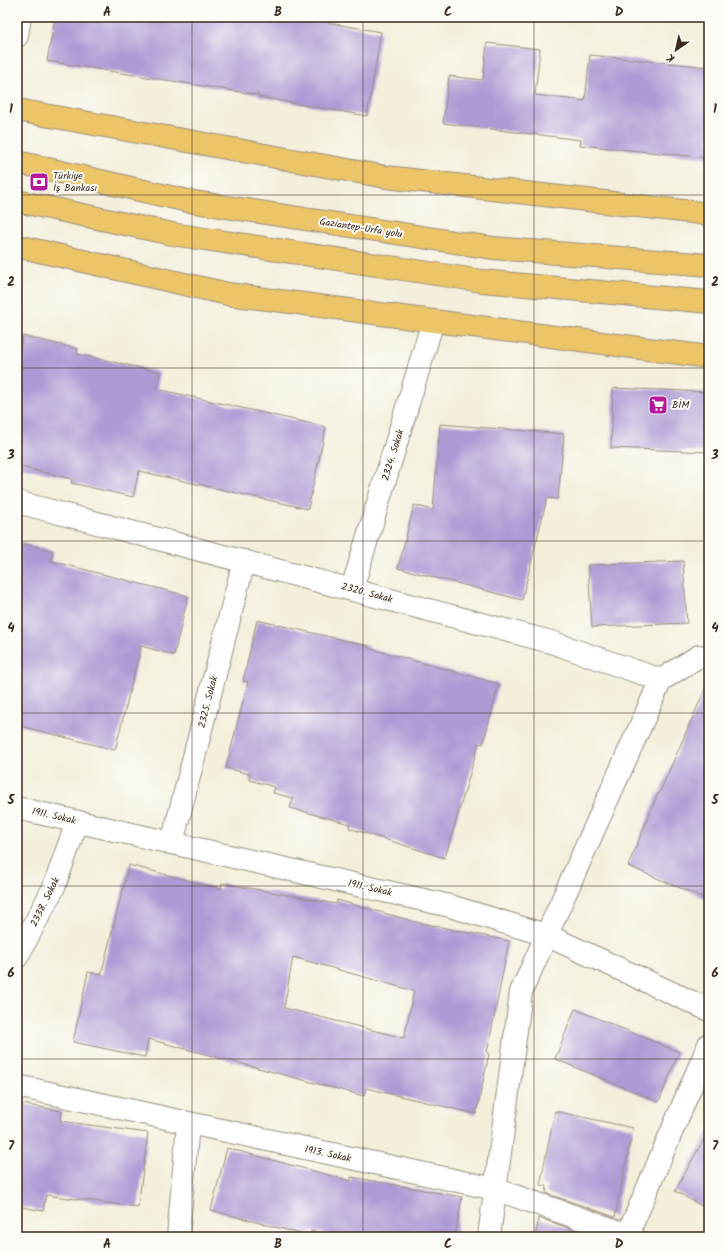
<svg xmlns="http://www.w3.org/2000/svg" width="726" height="1254" font-family="Kalam,sans-serif">
<style>
.building{fill:#ae9bd5;fill-rule:evenodd}
.lines{fill:none;stroke-linecap:round;stroke-linejoin:round}
.minor-casing{stroke:#978c7c;stroke-width:24}
.trunk-casing{stroke:#978c7c;stroke-width:24}
.minor{stroke:#fff;stroke-width:22}
.trunk{stroke:#edc569;stroke-width:22}
.grid{fill:none;stroke:#3b2a1e;stroke-width:1;stroke-opacity:0.55}
.labels{text-anchor:middle;dominant-baseline:central;stroke-width:4;stroke-linejoin:round;paint-order:stroke}
.poi-label{font-size:10px;fill:#3b2a1e;stroke:#fdfcf7;text-anchor:start}
.street-label{font-size:10px;fill:#3b2a1e;stroke:#fdfcf7}
.neatline{fill:none;stroke:#3b2a1e;stroke-width:1.5}
.grid-label{font-size:13px;text-anchor:middle;font-weight:bold;fill:#3b2a1e}
</style>
<rect width="100%" height="100%" fill="#fdfcf7"/>
<filter id="ink" filterUnits="userSpaceOnUse"><feTurbulence type="fractalNoise" baseFrequency=".025" numOctaves="2"/><feDisplacementMap in="SourceGraphic" scale="8" xChannelSelector="R" yChannelSelector="G"/><feConvolveMatrix kernelMatrix="1 2 1 2 8 2 1 2 1" color-interpolation-filters="sRGB"/></filter>
<filter id="wash" filterUnits="userSpaceOnUse"><feTurbulence type="fractalNoise" baseFrequency=".012" numOctaves="4" result="noise"/><feDisplacementMap in="SourceGraphic" scale="16" xChannelSelector="R" yChannelSelector="G"/><feGaussianBlur stdDeviation="0.9" result="paint"/><feColorMatrix in="noise" values="0 0 0 0 0 0 0 0 0 0 0 0 0 0 0 0 0 1.4 0 .05"/><feComposite in="paint" operator="in"/></filter>
<g filter="url(#wash)">
<rect width="100%" height="100%" fill="#f3efdb"/>
<g id="blocks">
<!-- building -->
<g class="building">
<polygon points="55,17 296,17 381,32 367,116 259,97 259,95 47,61"/>
<polygon points="487,43 540,49 535,95 585,101 590,55 709,67 709,158 580,145 581,140 443,123 449,76 483,80"/>
<polygon points="23,336 78,349 77,354 160,372 157,389 326,427 308,509 139,471 133,497 71,483 72,479 17,466 17,363"/>
<polygon points="613,388 709,392 709,452 611,448"/>
<polygon points="440,424 564,434 558,499 547,498 522,600 398,568 414,505 433,510"/>
<polygon points="17,542 53,551 51,561 188,596 174,655 141,646 115,750 17,725"/>
<polygon points="683,561 687,623 592,627 588,565"/>
<polygon points="257,620 369,646 368,648 499,684 483,744 479,743 445,858 349,828 350,824 290,808 293,798 273,793 275,787 249,780 250,774 226,768 248,682 243,681"/>
<polygon points="709,680 709,900 628,866 658,793 659,794"/>
<path d="M129 865 221 889 222 883 336 904 337 900 416 922 509 941 487 1053 489 1054 476 1114 366 1088 364 1096 148 1039 145 1057 73 1042 88 972 101 975ZM293 957 414 991 404 1038 284 1008Z"/>
<polygon points="575,1009 679,1052 659,1102 555,1059"/>
<polygon points="17,1103 62,1111 60,1121 148,1133 138,1207 46,1195 43,1211 17,1206"/>
<polygon points="555,1111 633,1128 615,1217 546,1193 547,1186 540,1185"/>
<polygon points="709,1130 709,1210 675,1191"/>
<polygon points="227,1148 351,1181 351,1177 462,1197 455,1237 345,1237 311,1231 309,1236 211,1210"/>
<polygon points="539,1218 596,1237 535,1237"/>
</g>
</g>
</g>
<g filter="url(#ink)">
<use href="#blocks" fill-opacity="0" stroke="#978c7c" stroke-width="1"/>
<g class="lines">
<defs>
<g id="minor">
<polyline points="17,36 20,17"/>
<polyline points="17,502 551,642 661,680 699,656 709,658"/>
<polyline points="352,589 433,321"/>
<polyline points="17,808 450,906 546,935 709,1010"/>
<polyline points="172,843 244,561"/>
<polyline points="17,957 54,887 77,822"/>
<polyline points="17,1086 495,1189 634,1237"/>
<polyline points="628,1234 709,1044"/>
<polyline points="178,1237 188,1124"/>
<polyline points="489,1237 521,992 661,680"/>
</g>
<g id="trunk">
<polyline points="17,110 386,177 709,214"/>
<polyline points="17,162 188,201 493,248 709,265"/>
<polyline points="17,201 172,234 482,281 709,302"/>
<polyline points="17,246 228,294 709,357"/>
</g>
</defs>
<!-- minor casing -->
<use href="#minor" class="minor-casing"/>
<!-- trunk casing -->
<use href="#trunk" class="trunk-casing"/>
<!-- minor -->
<use href="#minor" class="minor"/>
<!-- trunk -->
<use href="#trunk" class="trunk"/>
</g>
</g>
<!-- grid -->
<path class="grid" d="M192 17V1237M363 17V1237M534 17V1237M17 195H709M17 368H709M17 541H709M17 713H709M17 886H709M17 1059H709"/>
<!-- icons -->
<defs>
<symbol id="bank-square" viewBox="-11 -11 22 22"><rect x="-9" y="-9" width="18" height="18" rx="4" fill="#b5179e" stroke="#fdfcf7"/><path d="M-6-4H6V4H-6ZM0-2.3a2.3 2.3 0 1 0 0 4.6a2.3 2.3 0 1 0 0-4.6Z" fill="#fff"/></symbol>
<symbol id="supermarket-square" viewBox="-11 -11 22 22"><rect x="-9" y="-9" width="18" height="18" rx="4" fill="#b5179e" stroke="#fdfcf7"/><path d="M-6-5.5h2.5l.6 2H6L4.5 2H-2.5L-4.4-4H-6ZM-1.5 3.2a1.3 1.3 0 1 0 .1 0ZM3 3.2a1.3 1.3 0 1 0 .1 0Z" fill="#fff"/></symbol>
</defs>
<g fill-rule="evenodd">
<use href="#bank-square" x="28" y="171" width="22" height="22"/>
<use href="#supermarket-square" x="647" y="394" width="22" height="22"/>
</g>
<g class="labels">
<!-- poi labels -->
<g class="poi-label">
<text x="53" y="176">Türkiye<tspan x="53" dy="12">İş Bankası</tspan></text>
<text x="672" y="405">BİM</text>
</g>
<!-- street labels -->
<g class="street-label">
<text transform="translate(361 228) rotate(9)">Gaziantep-Urfa yolu</text>
<text transform="translate(393 455) rotate(-73)">2324. Sokak</text>
<text transform="translate(367 593) rotate(15)">2320. Sokak</text>
<text transform="translate(208 702) rotate(-76)">2325. Sokak</text>
<text transform="translate(54 816) rotate(13)">1911. Sokak</text>
<text transform="translate(370 888) rotate(13)">1911. Sokak</text>
<text transform="translate(45 902) rotate(-64)">2338. Sokak</text>
<text transform="translate(328 1154) rotate(12)">1913. Sokak</text>
</g>
</g>
<!-- margin -->
<rect width="726" height="1254" fill="none" stroke="#fdfcf7" stroke-width="44"/>
<!-- north arrow -->
<g transform="translate(676 50) rotate(214)" stroke="#fdfcf7" stroke-width="3" paint-order="stroke">
<path d="M0-3L7 15L0 10L-7 15Z" fill="#3b2a1e"/>
<text y="-6" font-size="11" font-weight="bold" text-anchor="middle" fill="#3b2a1e">K</text>
</g>
<rect x="22" y="22" width="682" height="1210" class="neatline"/>
<g class="grid-label">
<text x="107" y="16">A</text>
<text x="278" y="16">B</text>
<text x="448" y="16">C</text>
<text x="619" y="16">D</text>
<text x="11" y="113">1</text>
<text x="715" y="113">1</text>
<text x="11" y="286">2</text>
<text x="715" y="286">2</text>
<text x="11" y="459">3</text>
<text x="715" y="459">3</text>
<text x="11" y="632">4</text>
<text x="715" y="632">4</text>
<text x="11" y="804">5</text>
<text x="715" y="804">5</text>
<text x="11" y="977">6</text>
<text x="715" y="977">6</text>
<text x="11" y="1150">7</text>
<text x="715" y="1150">7</text>
<text x="107" y="1248">A</text>
<text x="278" y="1248">B</text>
<text x="448" y="1248">C</text>
<text x="619" y="1248">D</text>
</g>
</svg>
